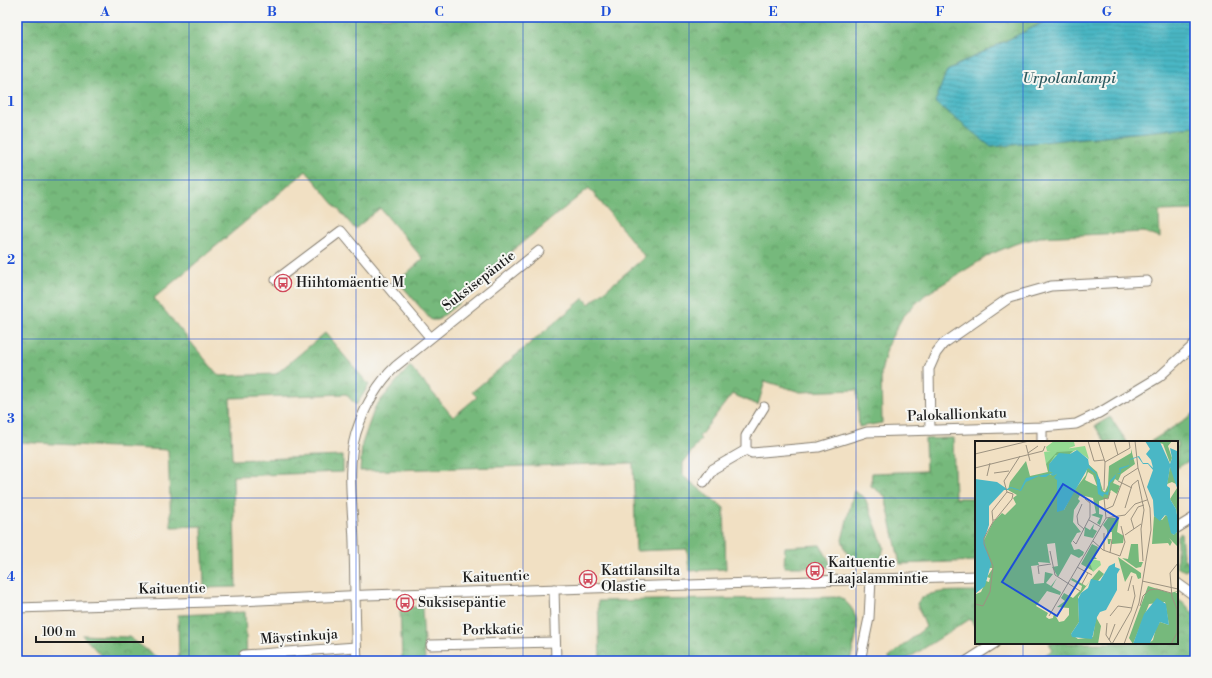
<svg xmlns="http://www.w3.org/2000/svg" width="1212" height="678" font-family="'Libre Bodoni',serif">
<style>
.forest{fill:url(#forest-crowns);stroke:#496a4c}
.water{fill:url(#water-rules);stroke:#336a70}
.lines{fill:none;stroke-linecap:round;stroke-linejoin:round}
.minor-casing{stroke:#867e70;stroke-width:11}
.minor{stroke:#fff;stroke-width:9}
.grid{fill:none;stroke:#1d4ed8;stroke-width:1;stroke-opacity:0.55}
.labels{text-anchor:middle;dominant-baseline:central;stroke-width:4;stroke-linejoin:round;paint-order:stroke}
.street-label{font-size:14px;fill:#1c1c1c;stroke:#f6f6f2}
.poi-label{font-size:14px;fill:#1c1c1c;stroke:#f6f6f2;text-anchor:start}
.water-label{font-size:15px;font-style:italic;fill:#2e5a60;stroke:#f6f6f2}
.inset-road{fill:none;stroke:#9c9280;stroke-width:1}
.view{fill:#1d4ed8;fill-opacity:0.15;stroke:#1d4ed8;stroke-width:2}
.inset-edge{fill:none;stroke:#1c1c1c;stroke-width:2}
.neatline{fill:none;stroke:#1d4ed8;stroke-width:1.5}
.grid-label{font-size:13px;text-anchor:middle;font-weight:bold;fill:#1d4ed8}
</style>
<defs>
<pattern id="forest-crowns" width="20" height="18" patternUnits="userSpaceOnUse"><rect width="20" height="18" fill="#76b97c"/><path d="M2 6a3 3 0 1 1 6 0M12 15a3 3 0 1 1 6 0" fill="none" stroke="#609665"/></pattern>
<pattern id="water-rules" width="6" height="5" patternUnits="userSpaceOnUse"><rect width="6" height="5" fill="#4ab7c5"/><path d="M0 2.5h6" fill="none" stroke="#3d949f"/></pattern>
</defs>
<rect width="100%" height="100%" fill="#f6f6f2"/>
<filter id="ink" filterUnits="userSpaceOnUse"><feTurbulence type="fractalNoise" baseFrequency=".025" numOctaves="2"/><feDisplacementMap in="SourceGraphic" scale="8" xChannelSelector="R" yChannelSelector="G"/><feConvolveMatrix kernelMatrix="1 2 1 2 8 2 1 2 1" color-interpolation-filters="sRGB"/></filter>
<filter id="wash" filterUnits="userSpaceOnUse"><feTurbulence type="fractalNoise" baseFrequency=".012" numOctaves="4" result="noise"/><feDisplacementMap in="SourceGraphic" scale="16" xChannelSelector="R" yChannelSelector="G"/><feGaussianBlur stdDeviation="0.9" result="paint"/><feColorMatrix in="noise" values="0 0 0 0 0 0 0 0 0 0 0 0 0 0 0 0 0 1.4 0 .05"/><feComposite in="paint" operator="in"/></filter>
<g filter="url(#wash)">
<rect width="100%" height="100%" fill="#f1e0c3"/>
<!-- forest -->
<g class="forest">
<polygon points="17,17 1054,17 947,70 991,147 1195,127 1195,210 1159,211 1160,238 1144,232 1040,237 1015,244 991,254 925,295 912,307 902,318 888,344 881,372 882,423 859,427 857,390 800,392 765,381 758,405 732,394 699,437 701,439 683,463 683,476 724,508 726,569 689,571 687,549 636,551 633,463 360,471 362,444 375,407 410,366 453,417 477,397 472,392 584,298 589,304 645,257 589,188 507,255 511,260 438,320 431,320 398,281 423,259 380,208 355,229 306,171 154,298 219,376 276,374 325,333 369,385 356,405 346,394 230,398 232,460 343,456 343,472 233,476 236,587 204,588 202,526 171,527 168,450 17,442"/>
<polygon points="1195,413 1195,457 1177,468 1177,442 1150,442"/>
<polygon points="1110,417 1127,442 1105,442 1095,426"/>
<polygon points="953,438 955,498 976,498 976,561 900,564 885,496 871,486 872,473 926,471 925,439"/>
<polygon points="854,491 865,498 884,547 880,563 851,564 842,540"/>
<polygon points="1181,533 1183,557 1192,567 1185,571 1177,567 1177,536"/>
<polygon points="820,545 833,567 784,567 785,547"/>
<path d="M976 591V628L970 619 904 661H890L889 657 926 627 917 604C924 588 960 592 976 591Z"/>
<path d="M840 597C866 616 856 635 850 661H600L598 601Z"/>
<polygon points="1177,599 1186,605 1195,616 1195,661 1035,661 1053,650 1049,643 1177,643"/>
<polygon points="400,607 422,607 425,661 402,661"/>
<polygon points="245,612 247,661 179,661 178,615"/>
<polygon points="82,635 129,637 162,661 106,661"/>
</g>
<!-- water -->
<polygon class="water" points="1054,17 1195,17 1195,127 991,147 935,102 947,70"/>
</g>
<g filter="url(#ink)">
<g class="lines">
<defs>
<g id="minor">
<polyline points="276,280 341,231 430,337"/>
<polyline points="764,407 746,436 746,450 752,453 819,447 867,432 1042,427 1076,424 1099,413 1159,377 1195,344"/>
<polyline points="1042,427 1042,442"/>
<polyline points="930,430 929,369 936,353 943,344 1009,298 1051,286 1147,281"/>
<polyline points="704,482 713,469 746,450"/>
<polyline points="1177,528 1195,517"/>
<polyline points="1177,583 1195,596"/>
<polyline points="554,589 556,661"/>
<polyline points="17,608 241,601 367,595 976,576"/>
<polyline points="431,645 555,642"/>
<polyline points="244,655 356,647"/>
<path d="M357 661C355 621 355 582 354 542 353 507 346 467 356 433 364 408 377 384 396 366L539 251"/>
<polyline points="860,661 869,618 871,579"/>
<polyline points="967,661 995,643"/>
</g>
</defs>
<!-- minor casing -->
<use href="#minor" class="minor-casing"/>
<!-- minor -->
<use href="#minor" class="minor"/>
</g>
</g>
<!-- grid -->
<path class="grid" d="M189 17V661M356 17V661M523 17V661M689 17V661M856 17V661M1023 17V442M17 180H1195M17 339H1195M17 498H976M1177 498H1195M1023 643V661"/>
<!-- icons -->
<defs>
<symbol id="bus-ring" viewBox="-11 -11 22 22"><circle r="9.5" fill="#f6f6f2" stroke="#d1495b" stroke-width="1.5"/><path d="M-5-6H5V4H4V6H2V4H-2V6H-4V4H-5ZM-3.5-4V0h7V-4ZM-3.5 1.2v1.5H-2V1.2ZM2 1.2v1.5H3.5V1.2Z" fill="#d1495b"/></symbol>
</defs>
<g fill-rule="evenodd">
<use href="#bus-ring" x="273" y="273" width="20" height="20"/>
<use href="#bus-ring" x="805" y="561" width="20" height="20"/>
<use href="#bus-ring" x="578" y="569" width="20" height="20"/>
<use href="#bus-ring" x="395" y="593" width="20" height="20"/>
</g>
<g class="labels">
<!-- street labels -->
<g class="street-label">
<text transform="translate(479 281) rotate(-38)">Suksisepäntie</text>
<text transform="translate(957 415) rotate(-2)">Palokallionkatu</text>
<text transform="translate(496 577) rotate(-2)">Kaituentie</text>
<text transform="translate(172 589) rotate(-1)">Kaituentie</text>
<text transform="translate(493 630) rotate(-1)">Porkkatie</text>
<text transform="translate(299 637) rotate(-4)">Mäystinkuja</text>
</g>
<!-- poi labels -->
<g class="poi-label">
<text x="296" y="283">Hiihtomäentie M</text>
<text x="828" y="563">Kaituentie<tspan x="828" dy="16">Laajalammintie</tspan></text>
<text x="601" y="571">Kattilansilta<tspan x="601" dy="16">Olastie</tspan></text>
<text x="418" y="603">Suksisepäntie</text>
</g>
<!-- water labels -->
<g class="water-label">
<text x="1069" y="78">Urpolanlampi</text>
</g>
</g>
<!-- overview -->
<g transform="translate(975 441)">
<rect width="203" height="203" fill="#f1e0c3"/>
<path d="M110 5 114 18 101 9 71 23 69 11ZM117 118 125 120 126 124 118 131 115 122Z" fill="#93d992"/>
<path d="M179 0H197L193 5 197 17 195 22 188 3ZM156 8 160 23 146 33 143 40 140 38 138 42 145 45 142 53 136 49 133 57 124 60V73L128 74 125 84 122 82 125 77 116 74 121 72 118 57 105 54 103 58 105 60 99 69 98 81 106 91 102 92 96 102 99 109 104 108 109 111 108 114 104 117 96 113 83 136 77 126 83 125 80 102 72 103 75 122 63 121 64 124 56 125 59 143 69 142 70 131 78 133 71 142 76 145 82 137 77 146 86 151 85 154 72 150 61 165 73 172 71 176 74 178 78 177 79 172 84 181 89 180 94 174V167L82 166 90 160 86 157 89 152 98 157 106 149 107 145 96 139 97 137 111 145 124 129 129 133 122 141 116 139 103 156 104 181 96 193 103 198 118 196 121 176 126 185 123 203H0L1 153 6 151 11 140 14 141 15 137 12 136 18 127H15L8 101 18 81 27 72 30 74 41 63 38 57 42 54 33 49 35 41 51 20 55 35 73 31 71 23 82 11 98 10 95 13 80 14 74 24V30L81 31 74 34 82 33V50L89 69 98 51 111 34 113 23 122 31 128 50 130 51 133 44 134 25 156 12ZM113 31 118 34 122 45 110 39ZM195 26 198 30 201 43 197 41 192 43ZM202 47 203 50V80L201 68 195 58ZM191 74 195 78 198 94 202 91 203 85 202 105 194 97 197 101 195 105 193 102 177 103 179 75 187 79ZM133 77H144L142 91 149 95 148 102 137 103V91H134L133 98H136L135 103H133L132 89 128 84ZM119 83 118 88 122 90 118 97 109 95 110 86 115 89ZM117 103 123 106 120 116 122 118H117L115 122 118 130 106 123ZM156 103H163L164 121H168L166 126 161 127 147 117 153 118ZM143 116 166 132V137L163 138 161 133 156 131 150 141ZM173 145 195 152 203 150 200 152H203V203H173L178 199 181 187 185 181 194 184 190 161 174 163 158 203 154 197Z" fill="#76b97c" fill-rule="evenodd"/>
<path d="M79 0 99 1 100 5 94 7V9L78 10 80 12 76 17 78 10H72L71 6Z" fill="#93d992"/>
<path d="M170 0 185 1 195 23 197 17 195 7 202 10 203 50 195 26 192 45 195 47V58L201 68 203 80 202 91 199 94 196 92 192 75 190 74 185 80 179 75 178 59 172 46 178 29 173 23H168L163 16 155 19 154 25 146 28 145 33H141L140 37 135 42 133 54 129 53 128 56 123 53 121 33 113 27 89 69 82 71V39L79 37 82 33 78 35 75 33 71 36H66L64 35 51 41 46 50 39 48 36 47 33 49H29L14 65V84L9 99 16 123 10 145 0 153V38L22 41 32 48 36 46 45 49 51 37 78 32 74 30V23L84 12 95 13 102 9 113 18 114 24 121 32 125 39 126 50 130 52 133 50 134 41 141 33 145 32 144 27 154 24 155 18 164 15 168 22H173L178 27 176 19 171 13 175 8ZM140 122V126L145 128 142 133V149L131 169 125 171 122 176 117 198 97 196 96 193 104 181 103 158 106 152 113 147 116 138 125 140 134 125ZM182 157 191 163 194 184 185 181 175 202 158 203 169 173Z" fill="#4ab7c5"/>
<path class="inset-road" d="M113 0 119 20 129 19M123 0 130 21 129 49M139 0 143 14M51 4 55 20M53 12 63 5M0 13 54 0M130 21 155 7 154 0M0 27 68 10 70 5M19 32 34 30M12 35 15 22M143 40 157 47M32 51 29 40 45 15M107 63 102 75 103 83 109 88M150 67 157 44 163 39 169 69 166 88 168 120M129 69 138 65 149 36 163 27M131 77 129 57 133 58 135 51M18 79H20L37 58 38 53 32 51M114 79 126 86M159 88 156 78 163 66 169 64M150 94 166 83M98 100 101 103 115 76V62L110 58M118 100 128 109 145 115 150 101 146 85M129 109V92M75 110 80 134 105 150M135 112 137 98M102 126 117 134M64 133 63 125 76 123M167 140 203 148M107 143 113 132M153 150 157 135M0 163 8 165 15 151 18 125 9 103V97L18 81 17 70 32 51M165 165 168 155 174 149 182 148 196 152M74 175 131 77 150 74 160 63 172 59M135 175 143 165 157 167M132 182 131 194 137 203M134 199 140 183M137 203 156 170 160 155 158 144M149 203 164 162 176 89 175 67 163 27 160 0M196 203 202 192V168L197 156 195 132 203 122"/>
<path class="view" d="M88 43 143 77 82 175 27 141Z"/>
<rect width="203" height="203" class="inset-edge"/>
</g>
<!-- margin -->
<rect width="1212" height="678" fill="none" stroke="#f6f6f2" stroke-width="44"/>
<!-- scale -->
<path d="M36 636v6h107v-6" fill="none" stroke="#1c1c1c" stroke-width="2"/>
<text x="42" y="636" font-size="12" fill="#1c1c1c" stroke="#f6f6f2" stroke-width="3" paint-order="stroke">100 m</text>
<rect x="22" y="22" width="1168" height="634" class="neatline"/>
<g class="grid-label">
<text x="105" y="16">A</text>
<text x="272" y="16">B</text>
<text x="439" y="16">C</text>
<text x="606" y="16">D</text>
<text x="773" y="16">E</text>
<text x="940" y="16">F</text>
<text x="1107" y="16">G</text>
<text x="11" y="106">1</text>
<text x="11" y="264">2</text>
<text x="11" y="423">3</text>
<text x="11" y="581">4</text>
</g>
</svg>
